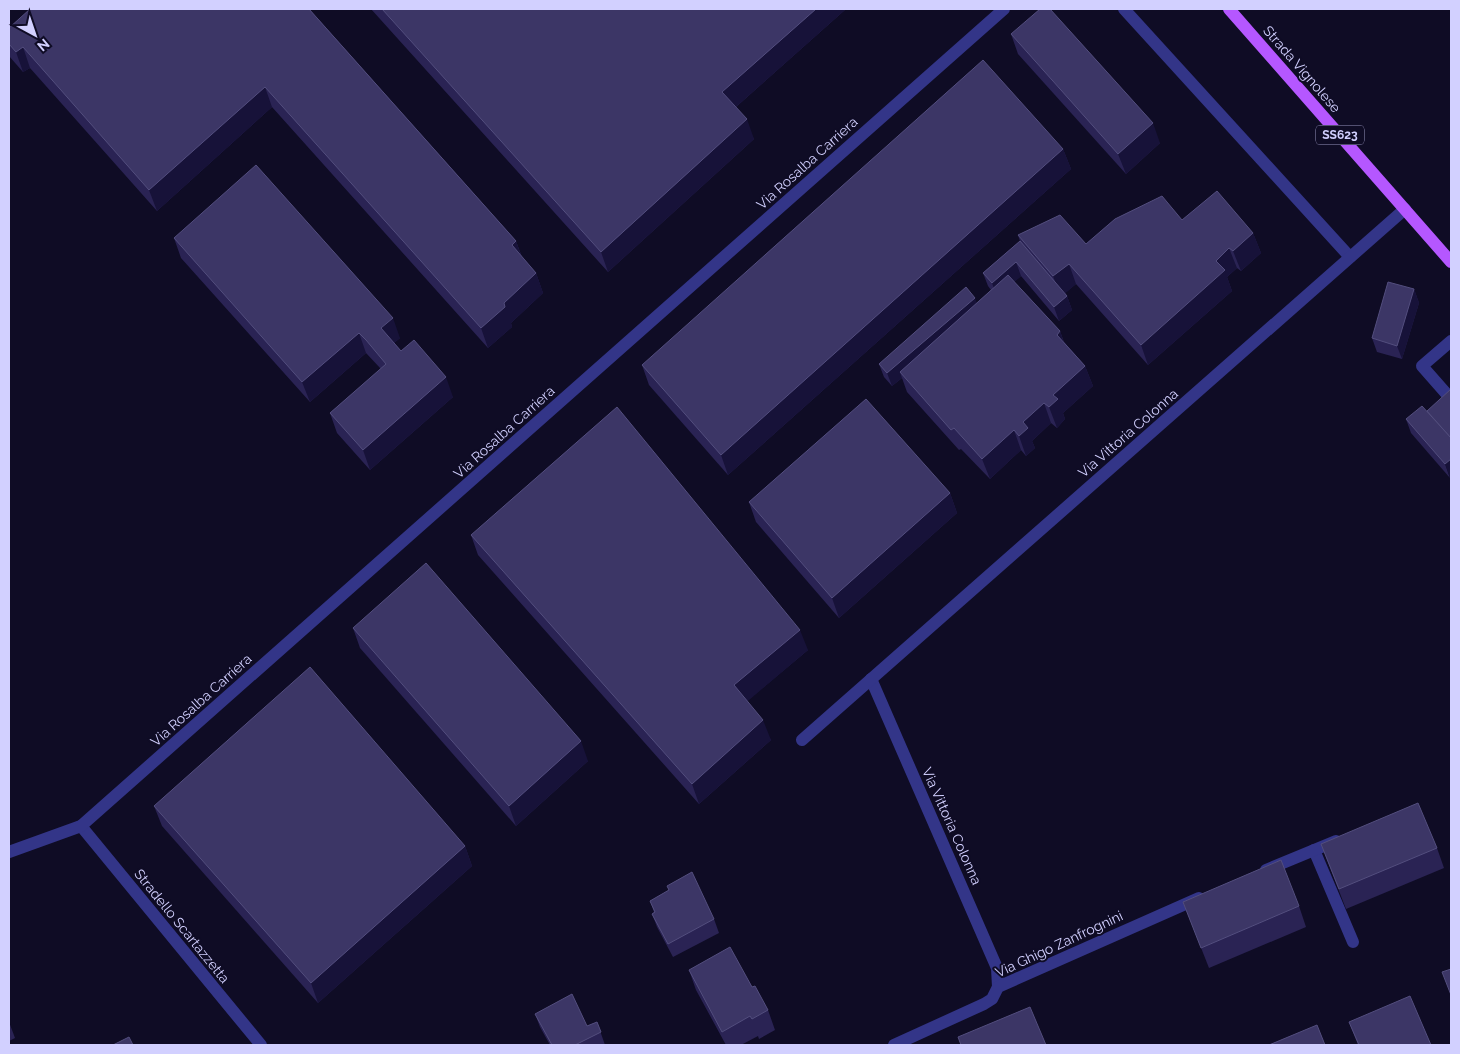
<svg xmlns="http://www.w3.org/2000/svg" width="1460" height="1054" font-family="Raleway,sans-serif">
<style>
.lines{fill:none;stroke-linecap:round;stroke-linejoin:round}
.service{stroke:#333588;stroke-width:12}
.minor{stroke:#333588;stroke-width:12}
.primary{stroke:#b557ff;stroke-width:12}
.wall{fill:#2a2354}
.shaded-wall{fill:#171239}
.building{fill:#3c3666;stroke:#534e7e}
.labels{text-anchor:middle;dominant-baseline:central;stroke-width:4;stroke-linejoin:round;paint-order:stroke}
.shield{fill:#0f0c25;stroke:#9895be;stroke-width:1}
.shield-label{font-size:12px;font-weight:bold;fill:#d2d0ff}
.street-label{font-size:14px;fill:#d2d0ff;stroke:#0f0c25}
</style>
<rect width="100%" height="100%" fill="#0f0c25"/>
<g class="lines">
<!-- service -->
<g class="service">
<polyline points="1124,9 1350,257"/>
<polyline points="1451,341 1422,366 1451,399"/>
</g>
<!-- minor -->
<g class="minor">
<polyline points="871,679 997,968 998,987"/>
<polyline points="802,740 1405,209"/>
<polyline points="81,826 261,1045"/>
<polyline points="1314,850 1353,942"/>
<polyline points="9,852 81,826 1004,9"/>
<polyline points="1266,870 1336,841"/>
<polyline points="894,1045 984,1004 992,999 998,987 1199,898"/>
</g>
<!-- primary -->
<polyline class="primary" points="1229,9 1451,262"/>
</g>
<!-- wall -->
<g class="wall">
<polygon points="309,9 516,241 522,257 536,273 543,293 511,323 512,327 488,348 272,107 157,211 30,68 23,72 9,56 9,28"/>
<polygon points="371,9 846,9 736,107 754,139 608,272"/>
<polygon points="1011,34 1160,143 1126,174 1018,54"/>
<polygon points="1063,149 1071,169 728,475 649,385 642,365"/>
<polygon points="1182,220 1253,233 1261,253 1241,271 1237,268 1227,277 1232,291 1148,365 1076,284 1065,293 1067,296 1072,310 1059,321 1021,276 1014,282 1060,331 1064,342 1085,366 1093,386 1063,413 1065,419 1057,428 1051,423 1032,441 1035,448 1026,456 1021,450 990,479 961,449 959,450 907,392 902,378 892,386 884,377 879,364 977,303 991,290 988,286 983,273 1020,241 1018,235 1086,244"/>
<polygon points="174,238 400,338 394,343 401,351 453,397 370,470 337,433 330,413 381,369 366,353 310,402 181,258"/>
<polygon points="1414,289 1419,303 1402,359 1377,352 1372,338"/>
<polygon points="1427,411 1450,478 1411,433 1406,419"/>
<polygon points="950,493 957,513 839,618 756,522 749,502"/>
<polygon points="471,535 808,650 747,701 771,740 699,804 478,555"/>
<polygon points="353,628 588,761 516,826 360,648"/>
<polygon points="154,806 465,846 472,866 318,1003 162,826"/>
<polygon points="1321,844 1437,848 1444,868 1346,909"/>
<polygon points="667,886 714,919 719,933 673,957 657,927 652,914 654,912 650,901 669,891"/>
<polygon points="1183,902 1299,906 1306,927 1209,968"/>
<polygon points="689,970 752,987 768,1010 775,1030 759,1039 758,1036 741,1045 726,1045 696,990"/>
<polygon points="535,1014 587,1026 597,1022 605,1045 550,1045 540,1027"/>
<polygon points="9,1022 15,1038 9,1041"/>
<polygon points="1349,1022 1431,1045 1358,1045"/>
</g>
<!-- shaded-wall -->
<g class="shaded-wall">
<polygon points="816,9 846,9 729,113 722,92"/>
<polygon points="23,47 30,68 23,72 16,52"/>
<polygon points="265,87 272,107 157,211 149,190"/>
<polygon points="747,119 754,139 608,272 601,252"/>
<polygon points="1153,123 1160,143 1126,174 1118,154"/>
<polygon points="1063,149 1071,169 728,475 721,455"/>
<polygon points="1253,233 1261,253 1241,271 1233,251"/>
<polygon points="516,241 523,261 512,245"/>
<polygon points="1229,248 1237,268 1227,277 1232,291 1148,365 1141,345 1216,261"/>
<polygon points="1016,262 1021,276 997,297 992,283"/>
<polygon points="1069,264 1076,284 1061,297 1053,276"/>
<polygon points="536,273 543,293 511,323 512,327 488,348 481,328 504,303"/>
<polygon points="1414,289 1419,303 1402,359 1397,346"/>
<polygon points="1067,296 1072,310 1059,321 1054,307"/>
<polygon points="975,298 980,311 900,372 902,378 892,386 887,373"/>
<polygon points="393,318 400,338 388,348 381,328"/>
<polygon points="1060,331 1067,352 1057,335"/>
<polygon points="359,333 366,353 310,402 302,382"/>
<polygon points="1085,366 1093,386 1063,413 1065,419 1057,428 1049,407 1053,395"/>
<polygon points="446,377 453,397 370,470 363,450"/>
<polygon points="1044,403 1051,423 1032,441 1035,448 1026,456 1019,436 1023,422"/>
<polygon points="1014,430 1021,450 990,479 982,459"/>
<polygon points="1451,459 1451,477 1450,478 1445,464"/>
<polygon points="950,493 957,513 839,618 832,598"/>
<polygon points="800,630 808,650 742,706 734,685"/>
<polygon points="763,720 771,740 699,804 692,784"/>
<polygon points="581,741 588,761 516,826 509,806"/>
<polygon points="465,846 472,866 318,1003 311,983"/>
</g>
<!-- building -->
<g class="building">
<polygon points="30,9 309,9 516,241 512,245 536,273 504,303 505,307 481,328 265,87 149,190 23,47 16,52 9,44 9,28"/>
<polygon points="382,9 816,9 722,92 747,119 601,252"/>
<polygon points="1040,9 1050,9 1153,123 1118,154 1011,34"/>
<polygon points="983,60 1063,149 721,455 642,365"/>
<polygon points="256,165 393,318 381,328 401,351 414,340 446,377 363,450 330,413 386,364 366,340 359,333 302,382 174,238"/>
<polygon points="1217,191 1253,233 1233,251 1229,248 1216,261 1225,270 1141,345 1069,264 1053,276 1018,235 1060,215 1086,244 1115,219 1162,196 1182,220"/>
<polygon points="1020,241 1067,296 1054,307 1016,262 992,283 983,273"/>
<polygon points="1008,275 1060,331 1057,335 1085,366 1053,395 1058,399 1049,407 1044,403 1023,422 1028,428 1019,436 1014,430 982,459 954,428 951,430 900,372"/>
<polygon points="1388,282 1414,289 1397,346 1372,338"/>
<polygon points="966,287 975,298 887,373 879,364"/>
<polygon points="1451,389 1451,438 1427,411"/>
<polygon points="866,399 950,493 832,598 749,502"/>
<polygon points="1422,406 1451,438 1451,459 1445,464 1406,419"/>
<polygon points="617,407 800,630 734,685 763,720 692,784 471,535"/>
<polygon points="426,563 581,741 509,806 353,628"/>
<polygon points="310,667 465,846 311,983 154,806"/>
<polygon points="1418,803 1437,848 1339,889 1321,844"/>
<polygon points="1281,860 1299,906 1201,948 1183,902"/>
<polygon points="692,872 714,919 668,944 652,914 655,912 650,901 669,890 667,886"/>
<polygon points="730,947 752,987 755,986 768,1010 752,1019 750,1016 722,1032 689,970"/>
<polygon points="1451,969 1451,995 1442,972"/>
<polygon points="572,994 587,1026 597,1022 601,1032 575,1045 552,1045 535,1014"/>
<polygon points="1410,996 1431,1045 1359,1045 1349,1022"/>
<polygon points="1030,1007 1046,1045 961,1045 958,1037"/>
<polygon points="1317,1025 1325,1045 1269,1045"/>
<polygon points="129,1037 133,1045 113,1045"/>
</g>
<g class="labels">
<!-- shield labels -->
<rect class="shield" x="1316" y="125.5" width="48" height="19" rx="4"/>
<g class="shield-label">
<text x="1340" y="135">SS623</text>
</g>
<!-- street labels -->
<g class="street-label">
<text transform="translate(1302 69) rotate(49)">Strada Vignolese</text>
<text transform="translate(807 163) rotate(-42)">Via Rosalba Carriera</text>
<text transform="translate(504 432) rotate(-42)">Via Rosalba Carriera</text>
<text transform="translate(1128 433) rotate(-41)">Via Vittoria Colonna</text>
<text transform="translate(201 700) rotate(-42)">Via Rosalba Carriera</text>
<text transform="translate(952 826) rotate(66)">Via Vittoria Colonna</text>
<text transform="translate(182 926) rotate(51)">Stradello Scartazzetta</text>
<text transform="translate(1059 944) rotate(-25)">Via Ghigo Zanfrognini</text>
</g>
</g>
<!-- border -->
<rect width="1460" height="1054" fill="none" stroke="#d2d0ff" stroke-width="20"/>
<!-- north arrow -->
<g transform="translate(35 35) rotate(140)" stroke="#0f0c25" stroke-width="4" paint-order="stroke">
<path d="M0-4L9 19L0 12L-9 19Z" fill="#d2d0ff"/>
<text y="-8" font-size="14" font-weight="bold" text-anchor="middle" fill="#d2d0ff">N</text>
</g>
</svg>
